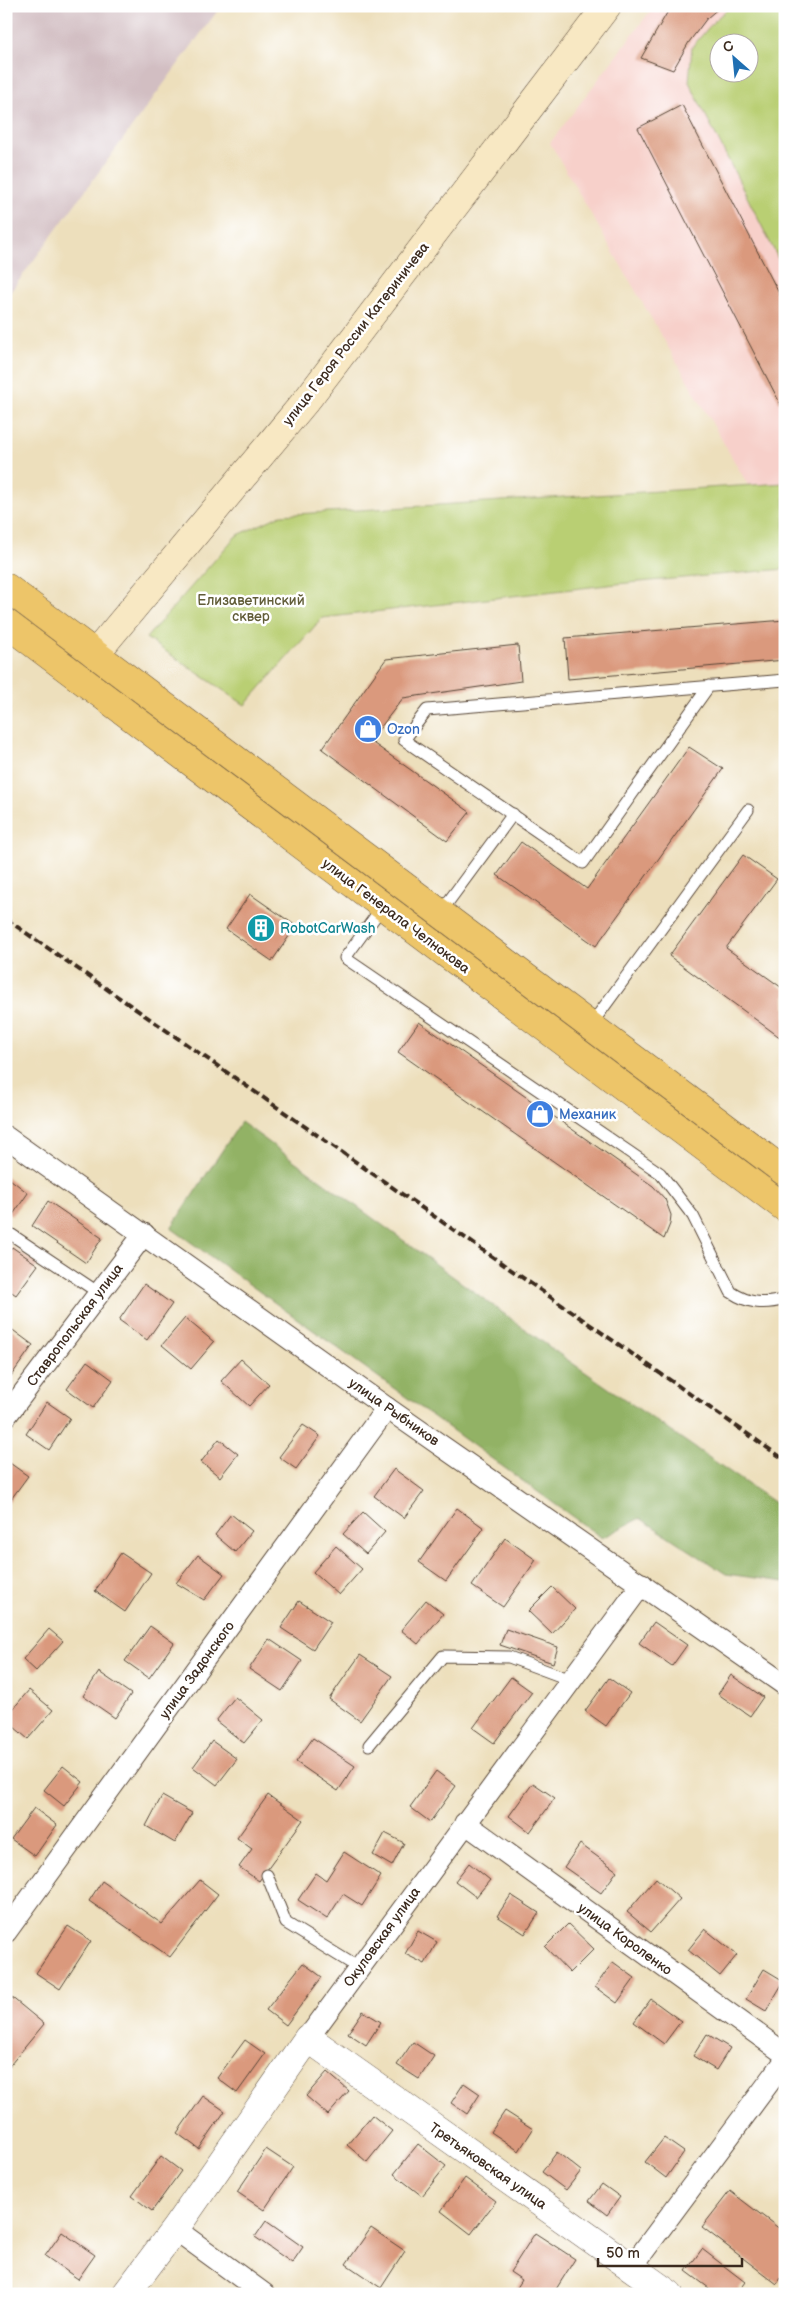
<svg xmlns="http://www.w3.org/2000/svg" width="791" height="2300" font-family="'Balsamiq Sans',sans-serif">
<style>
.built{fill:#f7d0ca;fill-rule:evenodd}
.industrial{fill:#d2bec2}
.green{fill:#b9cf73;stroke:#7a7c48;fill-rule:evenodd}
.forest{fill:#92b265;stroke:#666e42}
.building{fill:#da997d}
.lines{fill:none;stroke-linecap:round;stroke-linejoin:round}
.service-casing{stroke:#564536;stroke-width:13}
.minor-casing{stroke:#564536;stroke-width:23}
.tertiary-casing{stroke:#564536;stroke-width:29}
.secondary-casing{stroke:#564536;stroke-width:29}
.primary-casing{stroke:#564536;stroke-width:29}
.service{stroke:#fff;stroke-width:11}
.minor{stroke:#fff;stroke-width:21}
.tertiary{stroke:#fff;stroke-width:28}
.secondary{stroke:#f8e8c3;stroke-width:28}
.primary{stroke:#edc569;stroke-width:28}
.rail{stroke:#3b2a1e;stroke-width:4;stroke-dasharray:8 4;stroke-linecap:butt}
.labels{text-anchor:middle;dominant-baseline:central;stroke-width:5;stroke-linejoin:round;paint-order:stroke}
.street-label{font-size:14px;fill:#3b2a1e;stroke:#fff}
.park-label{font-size:14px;fill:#615c38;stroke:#fff}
.shop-label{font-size:14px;fill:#366cbe;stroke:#fff;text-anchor:start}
.culture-label{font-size:14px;fill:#0d838f;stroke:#fff;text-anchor:start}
</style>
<rect width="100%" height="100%" fill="#fff"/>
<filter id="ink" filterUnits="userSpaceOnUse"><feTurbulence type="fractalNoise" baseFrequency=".02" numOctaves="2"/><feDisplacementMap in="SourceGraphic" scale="10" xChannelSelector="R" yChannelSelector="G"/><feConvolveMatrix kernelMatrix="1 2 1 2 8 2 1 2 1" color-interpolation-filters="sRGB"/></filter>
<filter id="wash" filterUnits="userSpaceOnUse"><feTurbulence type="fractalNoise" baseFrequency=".0096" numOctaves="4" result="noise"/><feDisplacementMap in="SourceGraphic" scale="20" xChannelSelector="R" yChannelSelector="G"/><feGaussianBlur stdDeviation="1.12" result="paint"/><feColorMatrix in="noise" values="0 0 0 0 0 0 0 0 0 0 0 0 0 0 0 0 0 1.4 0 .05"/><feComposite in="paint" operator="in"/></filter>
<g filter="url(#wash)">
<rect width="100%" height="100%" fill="#eddfbc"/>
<!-- built -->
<path class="built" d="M654 6H785V483L748 485 550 143ZM718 42H748V72H718Z"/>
<!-- industrial -->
<polygon class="industrial" points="6,6 221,6 6,298"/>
<!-- green -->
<g class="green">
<path d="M731 6H785V272L689 82 692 47 715 20ZM718 42H748V72H718Z"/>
<polygon points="785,483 785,569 616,584 322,618 245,705 146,638 236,536 281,515"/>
</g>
<!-- forest -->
<polygon class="forest" points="241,1122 562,1356 785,1510 785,1582 726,1574 640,1518 602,1538 171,1228"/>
<g id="blocks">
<!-- building -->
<g class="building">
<polygon points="671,6 721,6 707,18 689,42 673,70 641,58"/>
<polygon points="682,105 785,305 785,406 782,407 638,128"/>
<polygon points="785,620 785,660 568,679 565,638"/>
<polygon points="518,645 521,681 403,698 370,741 470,812 447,841 322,749 386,659"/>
<polygon points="689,747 723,769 596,946 497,875 521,842 587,889"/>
<polygon points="743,855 777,879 726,948 785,990 785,1041 669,956"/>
<polygon points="250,894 296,926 272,961 226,929"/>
<polygon points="419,1022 653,1186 665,1199 671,1215 670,1224 664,1239 398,1052"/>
<polygon points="6,1176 28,1193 12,1216 6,1212"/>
<polygon points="48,1201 102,1238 86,1263 32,1226"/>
<polygon points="12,1247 38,1265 16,1295 6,1288 6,1255"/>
<polygon points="144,1284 172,1304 147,1340 119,1320"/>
<polygon points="185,1318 214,1342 191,1369 162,1345"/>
<polygon points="10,1328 33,1345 6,1383 6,1334"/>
<polygon points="241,1359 269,1384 249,1406 221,1381"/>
<polygon points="87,1361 113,1380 93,1408 67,1389"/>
<polygon points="47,1402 70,1418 49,1450 26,1434"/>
<polygon points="303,1425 320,1436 296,1469 279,1457"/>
<polygon points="219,1439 238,1454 220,1477 201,1462"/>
<polygon points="7,1461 28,1476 6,1506 6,1462"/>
<polygon points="394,1469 424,1491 404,1518 374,1496"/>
<polygon points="457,1508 484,1528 446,1581 419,1562"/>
<polygon points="363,1512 385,1532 366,1554 343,1534"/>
<polygon points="231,1514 252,1531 235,1552 215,1535"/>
<polygon points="505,1538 536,1560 503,1607 472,1586"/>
<polygon points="336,1546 362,1569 339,1595 313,1572"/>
<polygon points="121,1553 151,1573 125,1612 95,1591"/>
<polygon points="198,1555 224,1574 204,1600 176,1583"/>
<polygon points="552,1587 575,1609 552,1634 528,1611"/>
<polygon points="426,1600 443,1614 418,1644 401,1630"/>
<polygon points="299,1601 331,1622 313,1649 281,1628"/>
<polygon points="654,1622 687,1645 672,1666 639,1643"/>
<polygon points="150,1626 174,1643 149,1678 125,1661"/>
<polygon points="49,1629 63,1641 36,1671 23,1659"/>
<polygon points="506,1629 558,1647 553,1663 500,1645"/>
<polygon points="269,1639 302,1661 282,1691 249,1669"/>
<polygon points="360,1655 392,1676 360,1721 329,1699"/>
<polygon points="99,1672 131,1694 115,1718 83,1696"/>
<polygon points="731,1675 763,1697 750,1716 718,1694"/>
<polygon points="511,1677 532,1692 494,1743 473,1728"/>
<polygon points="609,1678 630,1693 606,1726 585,1711"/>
<polygon points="29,1690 53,1710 28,1739 6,1720 6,1717"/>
<polygon points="235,1697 263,1720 244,1743 216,1721"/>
<polygon points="313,1738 355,1766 338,1791 296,1762"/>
<polygon points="212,1741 237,1759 217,1785 193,1767"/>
<polygon points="63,1766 83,1782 64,1806 44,1790"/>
<polygon points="436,1771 456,1786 430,1822 410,1807"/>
<polygon points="533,1783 555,1798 530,1832 509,1816"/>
<polygon points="268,1795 303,1820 259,1881 239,1867 252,1849 237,1838"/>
<polygon points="162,1796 192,1813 175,1843 146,1826"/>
<polygon points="34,1808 57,1825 35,1856 11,1839"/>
<polygon points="385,1833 404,1843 392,1866 373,1855"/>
<polygon points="580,1844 617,1871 601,1893 564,1867"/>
<polygon points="344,1852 381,1876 362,1906 343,1894 327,1919 298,1900 316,1873 326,1880"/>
<polygon points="469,1863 490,1880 476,1897 455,1881"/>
<polygon points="656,1878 680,1899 651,1932 627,1912"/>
<polygon points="200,1880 218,1894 170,1957 89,1901 102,1881 162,1924"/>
<polygon points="511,1895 539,1913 525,1934 497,1916"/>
<polygon points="568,1924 594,1949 570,1973 545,1947"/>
<polygon points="68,1926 91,1941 60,1989 36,1973"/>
<polygon points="705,1929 737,1955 720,1976 688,1950"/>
<polygon points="418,1931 437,1942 425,1964 405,1954"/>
<polygon points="613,1962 635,1978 617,2003 595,1987"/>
<polygon points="303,1963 322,1977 286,2025 266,2010"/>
<polygon points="764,1969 784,1981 766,2011 746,1999"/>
<polygon points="10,1996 44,2024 6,2070 6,2001"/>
<polygon points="651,1999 681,2021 664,2044 634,2022"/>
<polygon points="363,2011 381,2022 366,2045 348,2033"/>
<polygon points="707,2034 730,2048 716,2070 693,2056"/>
<polygon points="245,2040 265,2054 237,2093 217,2078"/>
<polygon points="413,2042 434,2056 419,2079 397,2065"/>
<polygon points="327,2072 349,2091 328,2115 306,2096"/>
<polygon points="464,2083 480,2094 467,2114 451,2103"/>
<polygon points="203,2096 225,2111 199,2149 177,2133"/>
<polygon points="505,2111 533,2129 519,2151 491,2132"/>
<polygon points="372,2115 392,2131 367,2162 347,2145"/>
<polygon points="664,2138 684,2152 666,2178 645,2162"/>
<polygon points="418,2144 446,2166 422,2196 394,2174"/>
<polygon points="266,2149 293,2167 264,2210 237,2192"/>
<polygon points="557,2152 581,2171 566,2190 542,2172"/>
<polygon points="161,2156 181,2171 152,2211 132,2196"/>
<polygon points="465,2178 496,2201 471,2234 441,2211"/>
<polygon points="602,2184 620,2197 607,2215 589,2201"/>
<polygon points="730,2191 785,2233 785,2281 781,2278 777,2284 702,2227"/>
<polygon points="266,2221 303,2247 292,2263 255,2237"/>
<polygon points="371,2228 405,2251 381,2288 346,2264"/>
<polygon points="62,2232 95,2255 78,2279 45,2256"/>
<polygon points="535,2233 575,2259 553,2294 543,2294 537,2290 534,2294 519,2294 515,2291 522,2280 510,2272"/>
<polygon points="702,2249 745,2282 736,2294 717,2294 686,2271"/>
</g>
</g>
</g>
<g filter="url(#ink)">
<use href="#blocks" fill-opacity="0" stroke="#564536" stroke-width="1"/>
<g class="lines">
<defs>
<g id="service">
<polyline points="709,686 583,863 404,740 427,710 785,680"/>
<path d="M383 906 345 958 660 1173 693 1216 731 1292C749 1304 765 1305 785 1299"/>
<polyline points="440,913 513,814"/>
<polyline points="590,1026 748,810"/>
<polyline points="6,1231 99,1293"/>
<polyline points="369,1745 443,1656 509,1657 571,1680"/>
<polyline points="267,1875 286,1923 359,1968"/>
</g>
<g id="minor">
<polyline points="6,1137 387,1408 785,1685"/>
<polyline points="6,1416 144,1234"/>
<polyline points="465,1823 785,2054"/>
<polyline points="6,1932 387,1408"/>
<polyline points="308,2038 642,1584"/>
<polyline points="175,2229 264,2294"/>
<polyline points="631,2268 785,2061"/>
</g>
<polyline id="tertiary" points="126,2294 175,2229 308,2038 669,2294"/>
<polyline id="secondary" points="95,654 309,397 607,6"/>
<g id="primary">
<polyline points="6,587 785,1172"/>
<polyline points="6,623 785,1208"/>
</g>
</defs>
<!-- service casing -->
<use href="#service" class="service-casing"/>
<!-- minor casing -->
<use href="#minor" class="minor-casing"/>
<!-- tertiary casing -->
<use href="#tertiary" class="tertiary-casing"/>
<!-- secondary casing -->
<use href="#secondary" class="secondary-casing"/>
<!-- primary casing -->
<use href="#primary" class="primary-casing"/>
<!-- service -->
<use href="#service" class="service"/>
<!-- minor -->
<use href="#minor" class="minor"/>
<!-- tertiary -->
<use href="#tertiary" class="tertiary"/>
<!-- secondary -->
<use href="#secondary" class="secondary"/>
<!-- primary -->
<use href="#primary" class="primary"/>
<!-- rail -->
<polyline class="rail" points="6,919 785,1460"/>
</g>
</g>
<!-- icons -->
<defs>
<symbol id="shop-disc" viewBox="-11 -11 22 22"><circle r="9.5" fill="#3f7fe0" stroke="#fff"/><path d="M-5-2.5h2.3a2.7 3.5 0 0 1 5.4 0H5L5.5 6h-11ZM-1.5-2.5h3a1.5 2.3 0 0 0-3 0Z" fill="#fff"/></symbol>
<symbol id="building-disc" viewBox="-11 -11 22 22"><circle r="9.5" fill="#0f9aa8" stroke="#fff"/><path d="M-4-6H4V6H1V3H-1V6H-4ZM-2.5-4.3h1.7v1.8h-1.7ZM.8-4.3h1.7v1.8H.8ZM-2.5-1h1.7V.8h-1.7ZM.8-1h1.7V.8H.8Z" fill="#fff"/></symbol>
</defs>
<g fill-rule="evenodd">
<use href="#shop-disc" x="352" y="713" width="32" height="32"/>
<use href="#building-disc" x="245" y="912" width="32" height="32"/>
<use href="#shop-disc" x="524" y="1098" width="32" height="32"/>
</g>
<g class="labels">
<!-- street labels -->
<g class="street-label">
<text transform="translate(356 334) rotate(-52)">улица Героя России Катериничева</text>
<text transform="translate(396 916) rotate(37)">улица Генерала Челнокова</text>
<text transform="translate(75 1325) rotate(-53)">Ставропольская улица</text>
<text transform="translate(394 1412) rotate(35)">улица Рыбников</text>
<text transform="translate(197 1670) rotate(-54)">улица Задонского</text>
<text transform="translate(382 1937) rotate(-54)">Окуловская улица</text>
<text transform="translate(625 1939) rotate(36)">улица Короленко</text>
<text transform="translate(488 2166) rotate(35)">Третьяковская улица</text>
</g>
<!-- park labels -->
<g class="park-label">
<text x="251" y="600">Елизаветинский<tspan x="251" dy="16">сквер</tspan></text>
</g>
<!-- shop labels -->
<g class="shop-label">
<text x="387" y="729">Ozon</text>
<text x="559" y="1114">Механик</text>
</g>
<!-- culture labels -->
<g class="culture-label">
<text x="280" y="928">RobotCarWash</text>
</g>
</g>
<!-- margin -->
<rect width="791" height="2300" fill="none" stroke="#fff" stroke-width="25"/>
<!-- north arrow -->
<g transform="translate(734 58) rotate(333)"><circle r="24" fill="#ffffff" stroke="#b1aaa5"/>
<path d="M0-4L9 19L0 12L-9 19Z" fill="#1f6fb2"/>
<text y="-8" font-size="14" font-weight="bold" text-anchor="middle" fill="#3b2a1e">С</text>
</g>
<!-- scale -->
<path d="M598 2258v8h144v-8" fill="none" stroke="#3b2a1e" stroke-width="2.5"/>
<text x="606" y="2258" font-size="15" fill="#3b2a1e" stroke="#ffffff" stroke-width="4" paint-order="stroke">50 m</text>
</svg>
